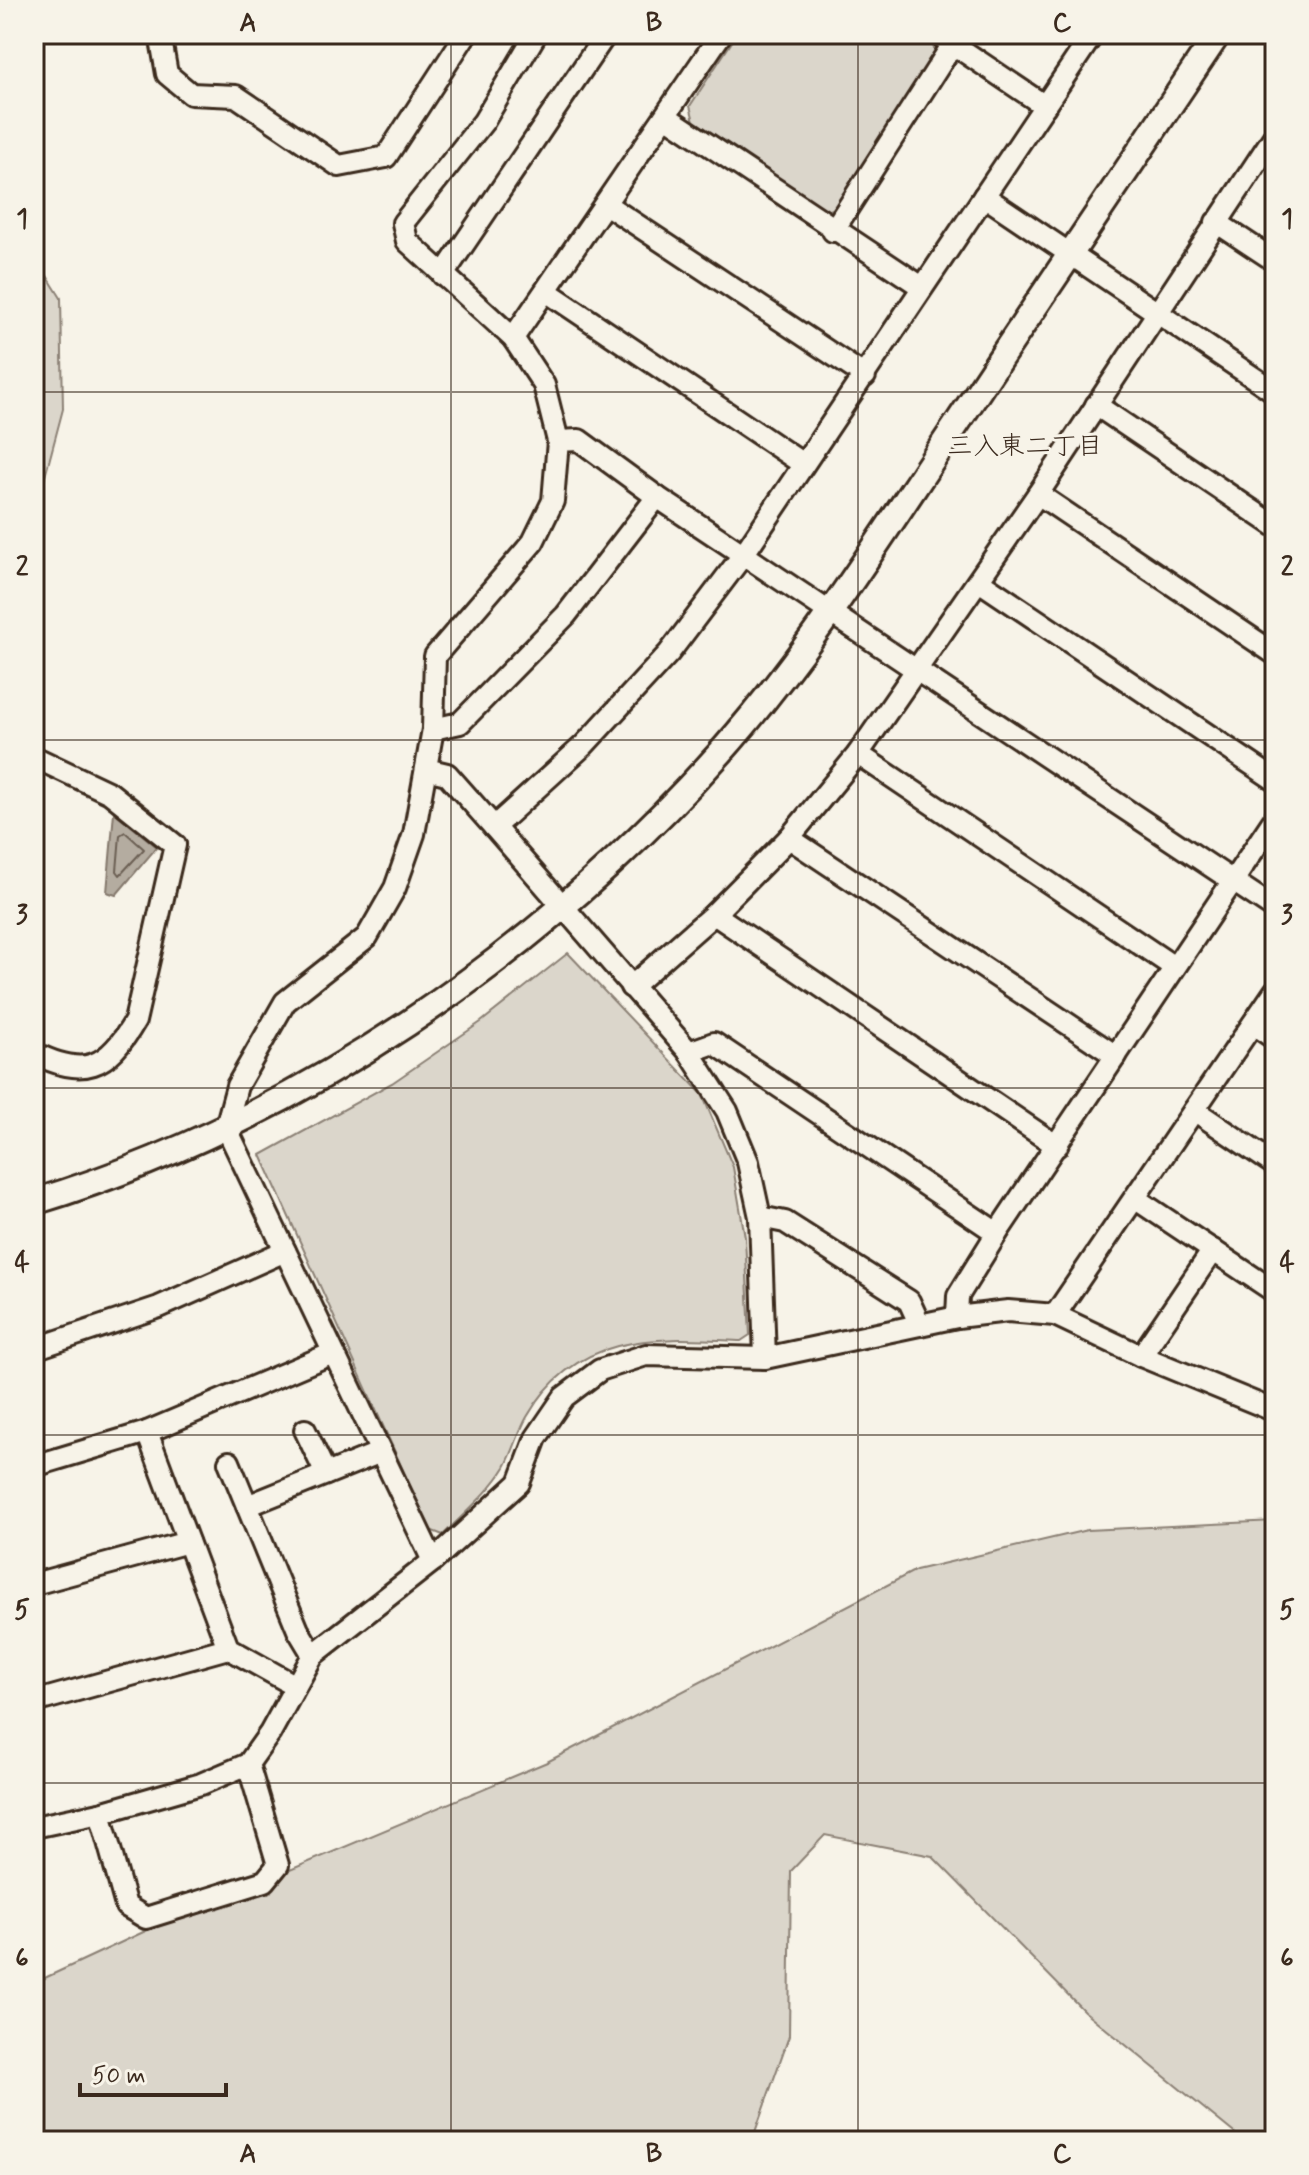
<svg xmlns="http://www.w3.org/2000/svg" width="1309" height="2175" font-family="Mynerve,'Klee One',sans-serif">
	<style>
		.green { fill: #dbd6cb; stroke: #8b8074; stroke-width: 2 }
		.water { fill: #b4aca0; stroke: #84786c; stroke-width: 2 }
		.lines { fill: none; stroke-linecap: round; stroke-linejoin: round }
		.shore { stroke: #6b5e52; stroke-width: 2 }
		.minor-casing { stroke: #3b2a1e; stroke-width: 26 }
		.tertiary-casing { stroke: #3b2a1e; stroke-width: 30 }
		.minor { stroke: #f7f3e8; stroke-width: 20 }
		.tertiary { stroke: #f7f3e8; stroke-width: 24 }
		.grid { fill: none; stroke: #3b2a1e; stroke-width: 2; stroke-opacity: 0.55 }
		.labels { text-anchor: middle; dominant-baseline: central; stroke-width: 6; stroke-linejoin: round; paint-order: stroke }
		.neighbourhood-label { font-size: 26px; fill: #3b2a1e; stroke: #f7f3e8 }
		.neatline { fill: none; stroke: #3b2a1e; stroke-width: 3 }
		.grid-label { font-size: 26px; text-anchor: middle; font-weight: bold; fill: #3b2a1e }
	</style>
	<rect width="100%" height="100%" fill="#f7f3e8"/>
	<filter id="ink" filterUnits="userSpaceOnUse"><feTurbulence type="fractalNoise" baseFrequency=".0125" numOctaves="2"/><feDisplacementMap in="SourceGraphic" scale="16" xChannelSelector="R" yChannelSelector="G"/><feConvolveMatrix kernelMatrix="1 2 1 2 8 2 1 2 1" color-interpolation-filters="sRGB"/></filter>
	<g filter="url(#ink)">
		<!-- green -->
		<g class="green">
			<polygon points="737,34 918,34 932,43 937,58 836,208 823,212 694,121 690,106"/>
			<polygon points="34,255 61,298 63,409 34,518"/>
			<path d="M568,953L702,1094L733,1167L745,1237L750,1335L741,1341C655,1337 576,1331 527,1417C518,1433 514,1451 505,1467C490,1492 463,1514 443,1535L430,1530L261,1155L392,1083L481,1022Z"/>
			<polygon points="1275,1521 1275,2141 1244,2141 1084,2011 932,1856 825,1835 791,1871 789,2036 755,2132 738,2141 34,2141 34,1983 152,1928 547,1762 916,1570 1087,1530"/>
		</g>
		<!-- water -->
		<polygon class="water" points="114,812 157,847 116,895 107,892"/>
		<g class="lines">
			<!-- shore -->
			<polygon class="shore" points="125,832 144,849 120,875 117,871 120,835"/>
			<defs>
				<g id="minor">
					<polyline points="160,34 167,74 191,94 236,96 339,166 386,157 466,34"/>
					<polyline points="938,34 1045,106"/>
					<polyline points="667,117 922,287"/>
					<polyline points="984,196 1275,392"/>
					<polyline points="607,205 865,376"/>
					<polyline points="1216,222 1275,261"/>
					<polyline points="833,231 953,44"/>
					<polyline points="443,275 606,34"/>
					<polyline points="546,291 803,464"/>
					<polyline points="513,338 721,34"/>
					<polyline points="1096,405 1275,526"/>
					<polyline points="558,441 579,440 657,497 1275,909"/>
					<polyline points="1038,494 1275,654"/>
					<polyline points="979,581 1275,780"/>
					<polyline points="433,729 460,723 566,615 657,497"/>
					<polyline points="858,754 1174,967"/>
					<path d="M34,757L110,793L175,845L135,1021C107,1069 84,1078 34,1053"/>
					<polyline points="426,769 447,774 494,827 689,1052 727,1111 748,1162 760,1217 765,1358"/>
					<polyline points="494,827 584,745 669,653 743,555 1093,34"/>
					<polyline points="789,838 1116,1056"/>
					<polyline points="714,914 1057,1146"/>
					<polyline points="631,987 714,914 789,838 858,754 1038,494 1275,135"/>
					<polyline points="1253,1024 1275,1039"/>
					<polyline points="689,1052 714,1043 997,1233"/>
					<polyline points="1194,1110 1275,1165"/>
					<polyline points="1136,1199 1275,1292"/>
					<polyline points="760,1217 785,1222 909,1301 920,1325"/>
					<polyline points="1055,1315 1275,991"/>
					<polyline points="957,1317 958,1296 997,1233 1275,818"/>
					<polyline points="34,1349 159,1307 285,1251"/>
					<polyline points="1141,1356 1213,1250"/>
					<polyline points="305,1430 326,1474"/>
					<polyline points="147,1432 228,1648 294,1685"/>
					<polyline points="229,1462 298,1630 313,1655"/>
					<polyline points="34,1466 147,1432 333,1353"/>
					<polyline points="247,1506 381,1452"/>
					<polyline points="433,1561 226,1127 237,1086 285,1002 367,937 395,888 414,834 433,729 435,656 533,542 553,501 558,441 544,385 513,338 407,241 403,223 484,121 536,34"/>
					<polyline points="34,1584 188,1542"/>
					<polyline points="34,1702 228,1648"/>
					<polyline points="100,1813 126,1906 146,1918 265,1881 278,1865 248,1764"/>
					<polyline points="34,1827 100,1813 201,1784 248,1764 270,1733 313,1655 433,1561 519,1483 536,1438 564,1397 600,1370 646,1355 765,1358 957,1317 1008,1311 1055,1315 1141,1356 1275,1411"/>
				</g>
				<path id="tertiary" d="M34,1202C297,1122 538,956 721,752C806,656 875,546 946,440C1036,304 1128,169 1218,34"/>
			</defs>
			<!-- minor casing -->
			<use href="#minor" class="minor-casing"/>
			<!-- tertiary casing -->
			<use href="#tertiary" class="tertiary-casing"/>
			<!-- minor -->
			<use href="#minor" class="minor"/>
			<!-- tertiary -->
			<use href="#tertiary" class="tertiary"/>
		</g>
	</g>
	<!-- grid -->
	<path class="grid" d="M451,34V2141M858,34V2141M34,392H1275M34,740H1275M34,1088H1275M34,1435H1275M34,1783H1275"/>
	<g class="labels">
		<!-- neighbourhood labels -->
		<g class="neighbourhood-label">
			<text x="1025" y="447">三入東二丁目</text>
		</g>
	</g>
	<!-- margin -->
	<rect width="1309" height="2175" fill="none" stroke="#f7f3e8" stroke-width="88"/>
	<!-- scale -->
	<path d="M80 2083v12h146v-12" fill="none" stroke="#3b2a1e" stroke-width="4"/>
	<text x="92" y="2083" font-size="24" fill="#3b2a1e" stroke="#f7f3e8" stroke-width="6" paint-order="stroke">50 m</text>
	<rect x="44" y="44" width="1221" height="2087" class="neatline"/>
	<g class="grid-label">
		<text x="248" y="31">A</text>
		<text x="654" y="31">B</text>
		<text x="1062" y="31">C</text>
		<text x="22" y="227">1</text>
		<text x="1287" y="227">1</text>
		<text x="22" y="575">2</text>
		<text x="1287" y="575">2</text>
		<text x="22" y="923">3</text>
		<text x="1287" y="923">3</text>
		<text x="22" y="1271">4</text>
		<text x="1287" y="1271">4</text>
		<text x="22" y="1618">5</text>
		<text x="1287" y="1618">5</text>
		<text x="22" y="1966">6</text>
		<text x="1287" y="1966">6</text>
		<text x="248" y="2162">A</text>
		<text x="654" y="2162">B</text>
		<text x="1062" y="2162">C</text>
	</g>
</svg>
